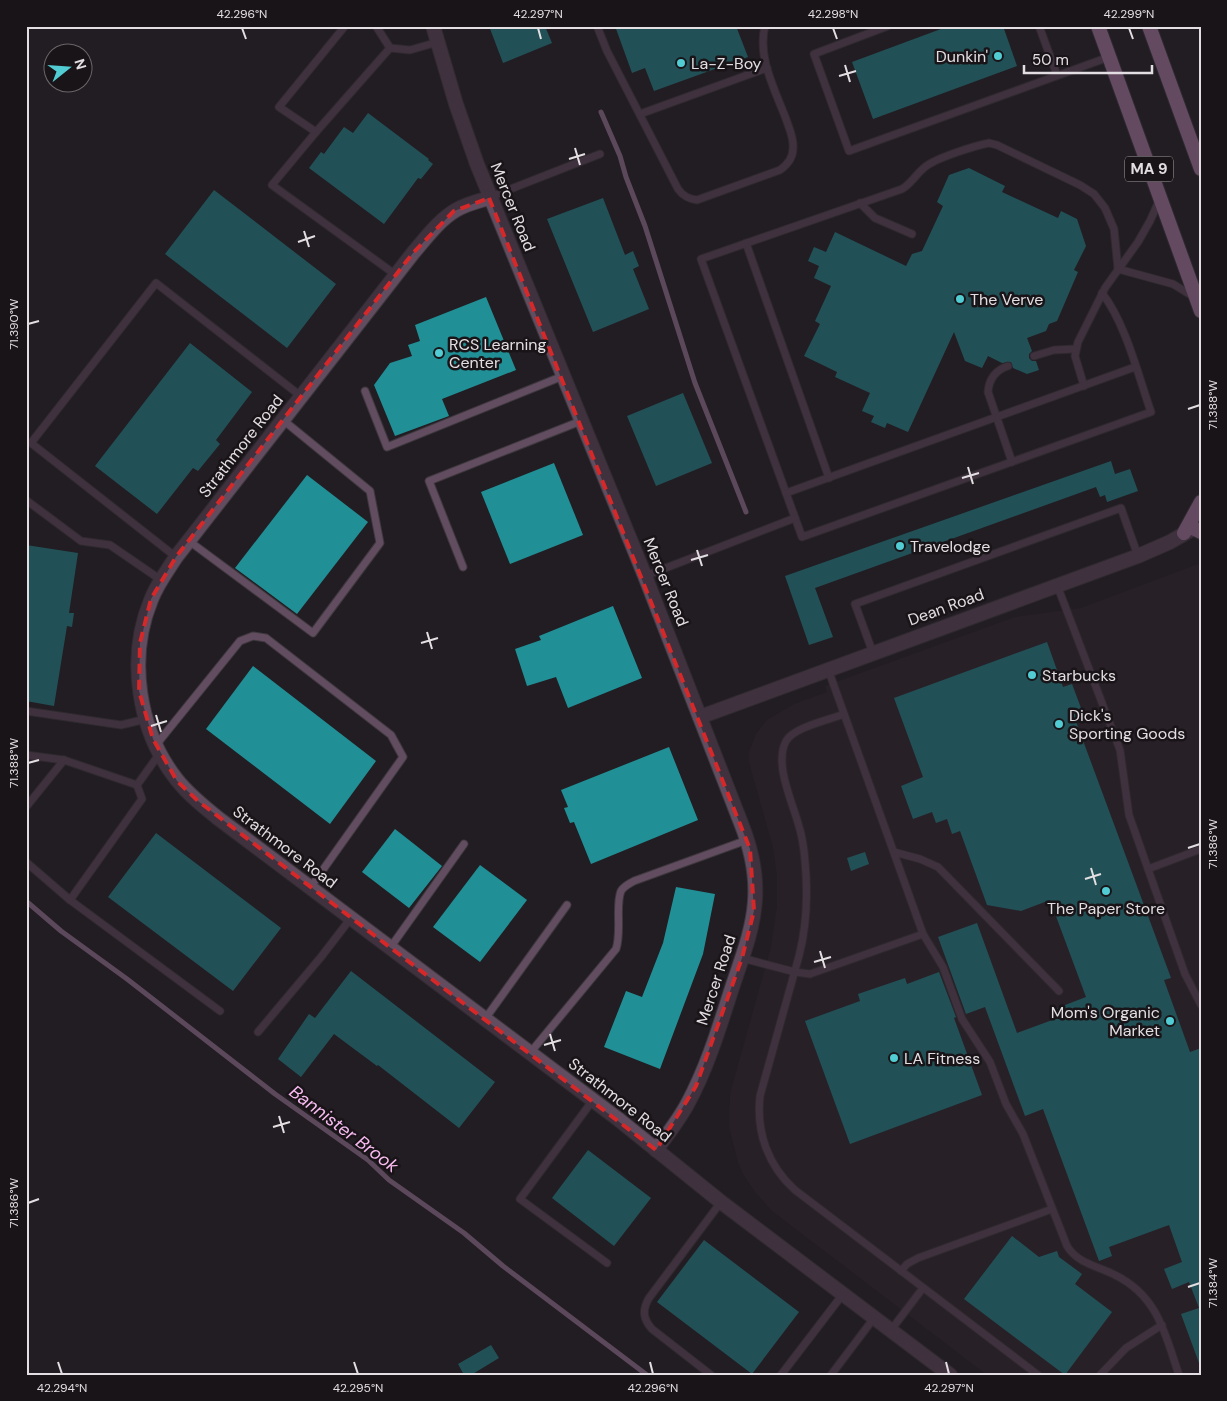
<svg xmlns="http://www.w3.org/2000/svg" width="1227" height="1401" font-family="'DM Sans',sans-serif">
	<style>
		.built { fill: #2e242d }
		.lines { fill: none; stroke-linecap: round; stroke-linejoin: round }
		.stream { stroke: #a37d9f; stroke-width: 5 }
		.building { fill: #209096 }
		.service-casing { stroke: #3d383d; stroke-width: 9 }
		.minor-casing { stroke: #3d383d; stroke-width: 16 }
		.trunk-casing { stroke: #3d383d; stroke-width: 16 }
		.service { stroke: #624c60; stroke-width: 7 }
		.minor { stroke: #624c60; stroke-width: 14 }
		.trunk { stroke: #b381ae; stroke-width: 14 }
		.marked { fill: none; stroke: #d62828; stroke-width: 4; stroke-dasharray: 10 6; stroke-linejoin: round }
		.ticks { fill: none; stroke: #e2dee1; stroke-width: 2 }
		.poi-dot { fill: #51ccd3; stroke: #191418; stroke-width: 2 }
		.labels { text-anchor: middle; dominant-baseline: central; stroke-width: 5; stroke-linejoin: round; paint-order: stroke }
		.shield { fill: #191418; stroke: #a6a1a5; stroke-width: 1 }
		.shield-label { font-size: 15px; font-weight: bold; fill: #e2dee1 }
		.poi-label { font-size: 16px; fill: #e2dee1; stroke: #191418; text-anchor: start }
		.street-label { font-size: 16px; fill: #e2dee1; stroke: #191418 }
		.water-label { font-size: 18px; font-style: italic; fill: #f8bbf1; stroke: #191418 }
		.neatline { fill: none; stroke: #e2dee1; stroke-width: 2 }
		.ticks-label { font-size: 12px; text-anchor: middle; fill: #e2dee1 }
	</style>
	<rect width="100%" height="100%" fill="#221d22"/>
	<!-- built -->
	<polygon class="built" points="1201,563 1201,1375 987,1375 772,1211 756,1193 743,1174 738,1162 729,1127 730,1094 771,947 777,906 777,876 773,847 752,773 749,762 749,752 756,734 767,720 794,704 827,692 825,686 1015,617 1081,608"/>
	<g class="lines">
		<!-- stream -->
		<g class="stream">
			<polyline points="601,112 620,156 626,177 645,226 695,383 746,512"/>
			<polyline points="26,901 61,931 127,979 275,1094 368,1160 389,1180 464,1233 503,1266 647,1375"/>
		</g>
	</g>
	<!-- building -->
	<g class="building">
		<polygon points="489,26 545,26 552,43 503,63"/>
		<polygon points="615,26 736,26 748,57 654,91 645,68 632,73"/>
		<polygon points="949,26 1003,26 1017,66 873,119 852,62"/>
		<polygon points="368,113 429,159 428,160 433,164 421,179 418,178 384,224 309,168 321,152 324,154 344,127 353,133"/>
		<polygon points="969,168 1005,186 1002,192 1058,218 1061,211 1077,219 1086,246 1074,270 1078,272 1057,321 1049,324 1046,331 1027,338 1032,351 1029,354 1029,358 1032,361 1036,361 1039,370 1027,374 1013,368 1011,362 1002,363 988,356 982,368 965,361 954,332 908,432 887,423 885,428 871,422 874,416 862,411 870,393 835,377 837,372 804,356 820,324 815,321 831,286 814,278 819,266 808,261 814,247 826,252 835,232 906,266 912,254 922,251 943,206 937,202 949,175"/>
		<polygon points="214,190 336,284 287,348 165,254"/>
		<polygon points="603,198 625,255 633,251 639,266 633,269 649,309 593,332 547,219"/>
		<polygon points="486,297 516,370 442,399 449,416 395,436 374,385 390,363 412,356 408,345 420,341 415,325"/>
		<polygon points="190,343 252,392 216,440 220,444 198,471 193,468 157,514 95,466"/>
		<polygon points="683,393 712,463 656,486 627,416"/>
		<polygon points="1111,461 1115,474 1130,469 1138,491 1107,502 1105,495 1100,497 1096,487 815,588 833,637 809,645 785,576"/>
		<polygon points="554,463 583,535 510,564 481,492"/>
		<polygon points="307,475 368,522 297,614 235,568"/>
		<polygon points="26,545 78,553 69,613 74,613 72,627 67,626 54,706 26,701"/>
		<polygon points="613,606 642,678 568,708 556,677 527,686 515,649 541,640 539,636"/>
		<polygon points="1047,642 1063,687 1072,684 1084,716 1075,719 1171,978 1164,980 1190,1052 1201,1048 1201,1363 1199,1363 1181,1314 1199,1308 1189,1282 1172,1289 1164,1269 1182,1262 1169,1225 1109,1247 1112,1256 1099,1261 1043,1109 1025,1116 985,1007 966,1014 938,937 977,923 1017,1033 1055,1019 1052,1010 1086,997 1050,900 1021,911 987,905 960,831 952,834 947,819 936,823 932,812 913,819 901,786 923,777 894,698"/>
		<polygon points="253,666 376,761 330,824 206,729"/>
		<polygon points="669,747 698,820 591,864 574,822 570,823 564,808 568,807 561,790"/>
		<polygon points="395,829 442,866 409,908 362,872"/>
		<polygon points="156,833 281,928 233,991 108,897"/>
		<polygon points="865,852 869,864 851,871 847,858"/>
		<polygon points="480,865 527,900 480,962 433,927"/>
		<polygon points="676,887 715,894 703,954 660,1069 604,1047 626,991 642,997 663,943"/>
		<polygon points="351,971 495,1082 459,1128 378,1065 377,1066 334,1034 301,1077 278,1059 309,1014 315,1018"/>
		<polygon points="939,972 956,1017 954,1018 982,1095 850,1144 805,1021 860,1001 858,994 905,978 907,984"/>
		<polygon points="588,1150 651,1198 614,1246 552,1198"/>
		<polygon points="1012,1236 1039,1257 1057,1251 1059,1257 1082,1274 1075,1284 1112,1312 1065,1375 964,1299"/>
		<polygon points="704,1240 799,1312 752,1374 657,1302"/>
		<polygon points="491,1345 499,1358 471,1375 464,1375 458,1364"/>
	</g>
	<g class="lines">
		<defs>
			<g id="service">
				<polyline points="345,26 279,107 316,132 390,48 376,26"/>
				<path d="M597,26L607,51L678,189C683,196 688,199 697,200L780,170C788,164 793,158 793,148C794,138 789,128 786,119C775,90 757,57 765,26"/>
				<polyline points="888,26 814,54 849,151 1109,57"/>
				<polyline points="1039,26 1057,75"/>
				<polyline points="390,48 410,50 438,42"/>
				<polyline points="640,114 767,68"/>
				<polyline points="316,132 272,185 396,275"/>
				<polyline points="490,197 600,154"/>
				<polyline points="860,203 875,218 912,234"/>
				<polyline points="746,243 829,478"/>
				<polyline points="1118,269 1173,284 1194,297"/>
				<path d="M1102,293C1126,324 1138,375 1151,412L802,537L701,259L902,189C912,183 916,174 925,167C936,158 974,146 989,143L997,145L1080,185L1094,194L1105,208L1114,229L1118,269"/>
				<polyline points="1034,356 1054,350 1075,349"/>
				<path d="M1008,366C996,370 989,379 988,392L1012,462"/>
				<polyline points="1084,386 1075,356 1078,342 1105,288 1138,242 1150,221 1159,201"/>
				<polyline points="365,391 387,447 563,376"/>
				<polyline points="786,493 1135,367"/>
				<polyline points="26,500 81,541 110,545 161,580"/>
				<polyline points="189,541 313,633 380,543 370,491 283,420"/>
				<polyline points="176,557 31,443 156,283 302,397"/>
				<polyline points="463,567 429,481 581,421"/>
				<polyline points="645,576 795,518"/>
				<polyline points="1057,585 1120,750 1129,815 1185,974 1201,1005"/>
				<polyline points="873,653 855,604 1121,508 1138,556"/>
				<path d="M828,669L923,934L943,967L962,1019L990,1062L1006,1104L1023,1134L1067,1246C1078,1264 1098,1266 1115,1275C1158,1296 1165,1334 1179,1375"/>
				<polyline points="26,711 121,725 146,719"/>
				<path d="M844,714C829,720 794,727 786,741C774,764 792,801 798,823C802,835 804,848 805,861C808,893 807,925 799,956L760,1096C756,1132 768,1166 795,1190L1038,1375"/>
				<polyline points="156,745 240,641 253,636 266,638 391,735 403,757 310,888"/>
				<polyline points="26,755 64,760"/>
				<polyline points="137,785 160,753"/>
				<polyline points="26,807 64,760 137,785"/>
				<polyline points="894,852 920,859 938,867 1059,991"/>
				<polyline points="26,862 70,900 142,799 137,785"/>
				<polyline points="1148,869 1201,849"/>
				<polyline points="70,900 220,1011"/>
				<polyline points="390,948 464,844"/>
				<polyline points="742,958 795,972 810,974 923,934"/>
				<polyline points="485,1019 567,905"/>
				<polyline points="258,1032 321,957 351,918"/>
				<path d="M530,1053L616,949C622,932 615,905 621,891C624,886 629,884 634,881L747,840"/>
				<polyline points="593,1100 520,1199 607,1263"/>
				<polyline points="901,1271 907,1264 918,1258 1052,1209"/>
				<polyline points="891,1330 923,1288"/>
				<path d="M711,1375L652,1329C643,1319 642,1310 649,1298L721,1202"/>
				<polyline points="781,1375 843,1294"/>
				<polyline points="831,1375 874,1318"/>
				<polyline points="1100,1375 1126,1348 1162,1325"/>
			</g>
			<g id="minor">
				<path d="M433,26L456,104L477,164L645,576L741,823C751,848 757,874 755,901C753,930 742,958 733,985C720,1025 708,1066 688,1103C679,1120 667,1135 656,1150"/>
				<path d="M489,198C478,201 466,204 456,210C439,220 426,238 413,253L176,557C167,571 157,584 151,600C127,658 138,731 177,780C189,795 204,807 219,819L618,1119L721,1202L950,1375"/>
				<polyline points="700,717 1138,556 1170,542 1201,524"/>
			</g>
			<g id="trunk">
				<polyline points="1098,26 1201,311"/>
				<polyline points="1149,26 1201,169"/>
				<polyline points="1193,528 1201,532"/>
				<polyline points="1184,533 1201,502"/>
			</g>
		</defs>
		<!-- service casing -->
		<use href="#service" class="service-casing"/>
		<!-- minor casing -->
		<use href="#minor" class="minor-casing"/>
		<!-- trunk casing -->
		<use href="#trunk" class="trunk-casing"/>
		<!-- service -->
		<use href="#service" class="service"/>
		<!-- minor -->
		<use href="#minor" class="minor"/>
		<!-- trunk -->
		<use href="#trunk" class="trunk"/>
	</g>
	<!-- marked area -->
	<path d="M0 0H1227V1401H0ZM489,198L750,849L754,911L742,958L696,1086L656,1150L198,801L177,781L153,739L139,691L140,643L151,599L176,557L413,253L454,211Z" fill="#221d22" fill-opacity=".55" fill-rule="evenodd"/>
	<path class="marked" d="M489,198L750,849L754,911L742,958L696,1086L656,1150L198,801L177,781L153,739L139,691L140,643L151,599L176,557L413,253L454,211Z"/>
	<!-- ticks -->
	<path class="ticks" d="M242,28L246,39M538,28L541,39M833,28L837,39M1129,28L1133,39M845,65L850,82M839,76L856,71M575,148L580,165M569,159L585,154M304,231L309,247M298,242L315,236M28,324L39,321M1188,409L1200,405M968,467L973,484M962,478L979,473M697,550L702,566M691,560L708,555M427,632L432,649M421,643L438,638M156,715L161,732M151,726L167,721M28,763L39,760M1188,848L1200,844M1091,868L1096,885M1085,879L1101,874M820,951L825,968M814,962L831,957M550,1034L555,1051M544,1045L561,1040M279,1116L284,1133M273,1127L290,1122M28,1203L39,1199M1188,1287L1200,1283M58,1362L62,1374M354,1362L358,1374M650,1362L653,1374M946,1362L949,1374"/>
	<!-- markers -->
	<g class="poi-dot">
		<circle cx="998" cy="56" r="5"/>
		<circle cx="681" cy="63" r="5"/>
		<circle cx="960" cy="299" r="5"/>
		<circle cx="439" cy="353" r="5"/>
		<circle cx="900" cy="546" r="5"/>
		<circle cx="1032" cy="675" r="5"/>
		<circle cx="1059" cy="724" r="5"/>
		<circle cx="1106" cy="891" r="5"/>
		<circle cx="1170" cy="1021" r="5"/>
		<circle cx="894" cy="1058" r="5"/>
	</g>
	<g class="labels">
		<!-- shield labels -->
		<rect class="shield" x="1125" y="156.5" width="48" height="25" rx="4"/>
		<g class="shield-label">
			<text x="1149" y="169">MA 9</text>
		</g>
		<!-- poi labels -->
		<g class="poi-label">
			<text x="988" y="56" text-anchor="end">Dunkin'</text>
			<text x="691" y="63">La-Z-Boy</text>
			<text x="970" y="299">The Verve</text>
			<text x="449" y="344">RCS Learning<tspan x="449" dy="18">Center</tspan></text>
			<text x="910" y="546">Travelodge</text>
			<text x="1042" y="675">Starbucks</text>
			<text x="1069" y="715">Dick's<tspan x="1069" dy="18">Sporting Goods</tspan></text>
			<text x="1106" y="908" text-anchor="middle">The Paper Store</text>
			<text x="1160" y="1012" text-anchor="end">Mom's Organic<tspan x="1160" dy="18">Market</tspan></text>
			<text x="904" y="1058">LA Fitness</text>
		</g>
		<!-- street labels -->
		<g class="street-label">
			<text transform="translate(513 207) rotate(68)">Mercer Road</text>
			<text transform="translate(241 446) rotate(-52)">Strathmore Road</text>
			<text transform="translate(666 582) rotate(68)">Mercer Road</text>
			<text transform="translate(946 607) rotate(-20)">Dean Road</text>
			<text transform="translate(285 847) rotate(37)">Strathmore Road</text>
			<text transform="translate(716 980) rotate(-72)">Mercer Road</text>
			<text transform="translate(620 1100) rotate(38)">Strathmore Road</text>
		</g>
		<!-- water labels -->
		<g class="water-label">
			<text transform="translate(344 1129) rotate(37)">Bannister Brook</text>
		</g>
	</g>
	<!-- border -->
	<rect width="1227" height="1401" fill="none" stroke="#191418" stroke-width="55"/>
	<!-- north arrow -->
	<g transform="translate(68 68) rotate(73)"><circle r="24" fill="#191418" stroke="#696568"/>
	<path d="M0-4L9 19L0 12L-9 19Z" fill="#51ccd3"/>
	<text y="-8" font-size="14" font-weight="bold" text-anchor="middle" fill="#e2dee1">N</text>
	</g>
	<!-- scale -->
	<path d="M1024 65v8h128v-8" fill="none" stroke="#e2dee1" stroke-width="2.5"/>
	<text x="1032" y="65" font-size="15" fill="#e2dee1" stroke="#191418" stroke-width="4" paint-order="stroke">50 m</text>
	<rect x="28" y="28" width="1172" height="1346" class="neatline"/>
	<g class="ticks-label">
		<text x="242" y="18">42.296°N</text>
		<text x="538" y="18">42.297°N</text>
		<text x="833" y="18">42.298°N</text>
		<text x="1129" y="18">42.299°N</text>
		<text transform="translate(14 324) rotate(-90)" y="4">71.390°W</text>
		<text transform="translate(1213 405) rotate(-90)" y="4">71.388°W</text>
		<text transform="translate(14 763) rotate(-90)" y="4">71.388°W</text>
		<text transform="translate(1213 844) rotate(-90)" y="4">71.386°W</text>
		<text transform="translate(14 1203) rotate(-90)" y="4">71.386°W</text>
		<text transform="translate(1213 1283) rotate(-90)" y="4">71.384°W</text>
		<text x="62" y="1392">42.294°N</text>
		<text x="358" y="1392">42.295°N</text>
		<text x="653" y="1392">42.296°N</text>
		<text x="949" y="1392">42.297°N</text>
	</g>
</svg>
